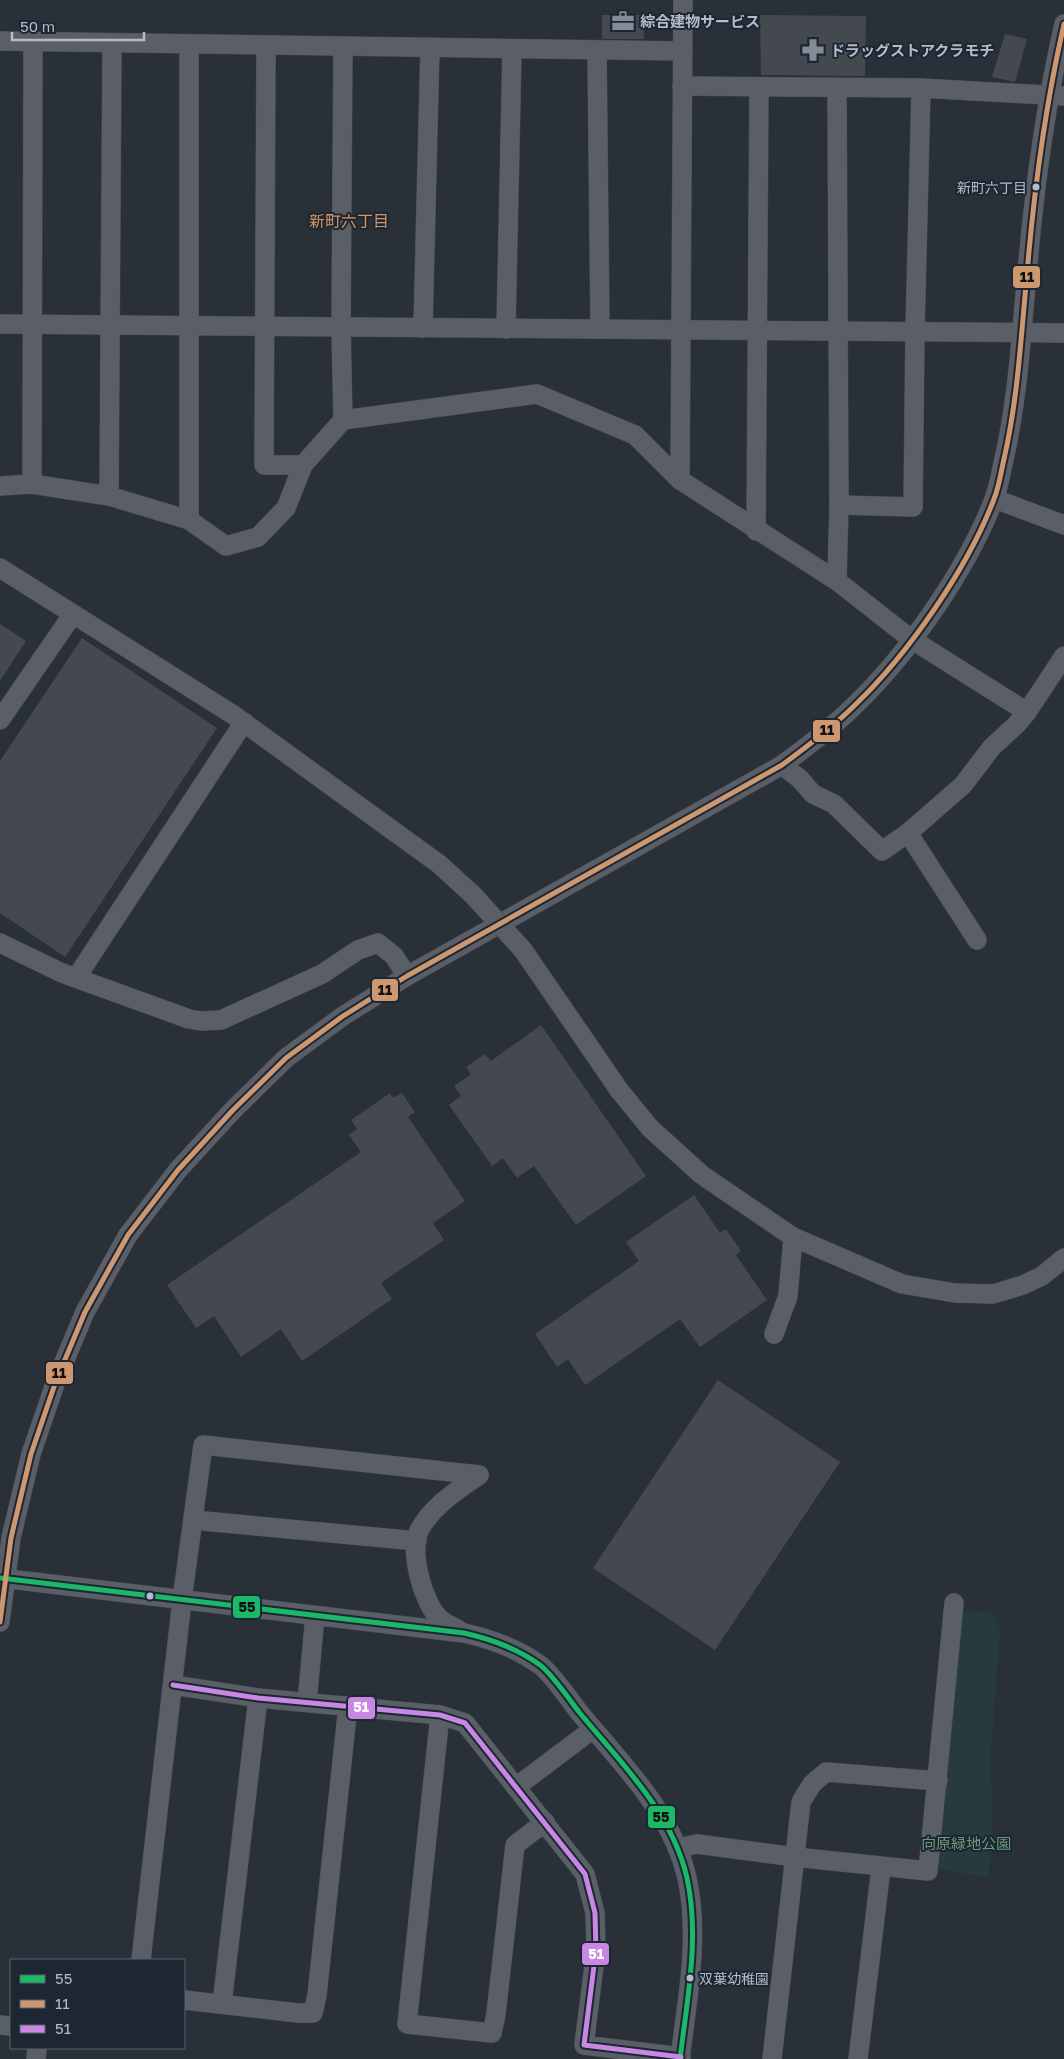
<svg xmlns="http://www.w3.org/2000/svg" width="1064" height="2059" font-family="'Golos Text','Noto Sans JP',sans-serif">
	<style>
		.green { fill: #273a3e }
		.building { fill: #444950 }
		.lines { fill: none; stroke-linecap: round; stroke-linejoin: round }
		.minor-casing { stroke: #484c53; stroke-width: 20 }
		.minor { stroke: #5a5e66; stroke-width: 19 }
		.minor-bridge-casing { stroke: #484c53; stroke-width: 20; stroke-linecap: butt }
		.minor-bridge { stroke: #5a5e66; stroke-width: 19 }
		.bus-1-casing { stroke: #1d2633; stroke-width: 9 }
		.bus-2-casing { stroke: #1d2633; stroke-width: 9 }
		.bus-3-casing { stroke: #1d2633; stroke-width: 9 }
		.bus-1 { stroke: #1ab867; stroke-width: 5 }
		.bus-2 { stroke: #cd976f; stroke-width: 5 }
		.bus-3 { stroke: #c787e3; stroke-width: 5 }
		.bus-dot { fill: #b4bcc9; stroke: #1d2633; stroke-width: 2 }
		.labels { text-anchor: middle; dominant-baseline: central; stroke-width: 4; stroke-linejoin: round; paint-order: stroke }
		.bus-label { font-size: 14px; fill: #b4bcc9; stroke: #1d2633; text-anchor: end }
		.poi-label { font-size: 15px; font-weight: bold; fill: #b4bcc9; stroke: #1d2633; text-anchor: start }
		.park-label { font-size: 15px; fill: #6b9a76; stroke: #1d2633 }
		.neighbourhood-label { font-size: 16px; fill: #d59563; stroke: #1d2633 }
		.line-badge { stroke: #1d2633; stroke-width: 2 }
		.badge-label { font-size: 14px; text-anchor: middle; font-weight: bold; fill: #fff }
		.pale-badge-label { font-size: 14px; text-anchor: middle; font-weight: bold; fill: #111 }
	</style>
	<rect width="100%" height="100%" fill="#2a3038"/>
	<!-- green -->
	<polygon class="green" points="968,1611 992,1613 997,1619 1000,1630 991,1751 992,1841 988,1877 938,1869 962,1614"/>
	<!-- building -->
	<g class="building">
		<rect x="602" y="15" width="42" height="24"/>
		<polygon points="760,15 866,16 865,76 761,75"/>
		<polygon points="1005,34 1027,39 1015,82 992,77"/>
		<polygon points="0,624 26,641 0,681"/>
		<polygon points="82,638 217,728 65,957 0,913 0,761"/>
		<polygon points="541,1025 646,1176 576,1225 534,1166 517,1178 503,1158 492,1166 449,1105 461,1096 454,1086 471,1074 466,1067 485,1054 491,1061"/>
		<polygon points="390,1093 393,1098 402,1093 415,1112 408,1117 465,1201 433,1223 444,1240 381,1283 392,1299 302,1361 281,1329 241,1357 214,1316 196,1328 167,1285 361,1152 349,1135 357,1129 351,1120"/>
		<polygon points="694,1195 720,1233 726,1229 741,1251 736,1255 767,1300 700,1347 680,1319 585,1385 568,1359 557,1367 535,1334 639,1261 626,1242"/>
		<polygon points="718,1380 840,1462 715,1650 593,1568"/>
	</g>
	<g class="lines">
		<defs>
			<g id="minor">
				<polyline points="0,41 683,51"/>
				<polyline points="266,45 264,465 303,465"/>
				<polyline points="597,50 600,329"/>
				<polyline points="682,86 921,88 1064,96"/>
				<polyline points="837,88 839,505 837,581"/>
				<polyline points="0,324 1064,333"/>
				<polyline points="423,328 430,47"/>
				<polyline points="506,329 512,49"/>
				<polyline points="343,420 341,327 343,46"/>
				<polyline points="680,480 683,0"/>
				<polyline points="32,484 33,41"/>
				<polyline points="0,486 32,484 109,496 189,520 226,546 258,537 286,508 303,465 343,420 537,394 635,435 680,480 837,581 911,639 1027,712"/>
				<polyline points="109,496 112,43"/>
				<polyline points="995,499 1064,525"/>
				<polyline points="839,505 913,507 915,332 921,88"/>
				<polyline points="189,520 189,44"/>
				<polyline points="756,531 759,87"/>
				<polyline points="0,568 232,714 439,864 473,895"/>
				<polyline points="0,720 73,614"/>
				<polyline points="782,765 800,779 813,794 834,804 882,851 908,833 963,785 992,747 1016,725 1027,712 1064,656"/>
				<polyline points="908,833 977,940"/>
				<polyline points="0,943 62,973 189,1019 201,1021 221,1020 322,974 358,950 378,943 394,956 407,976"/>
				<polyline points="523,950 619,1090 650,1128 702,1175 793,1237 902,1284 955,1293 993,1294 1023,1285 1042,1276 1064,1258"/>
				<polyline points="76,978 244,722"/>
				<polyline points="774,1334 788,1296 793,1237"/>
				<polyline points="193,1520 417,1541"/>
				<path d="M0,1578L464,1633C491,1639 518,1649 540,1665C552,1674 569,1699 579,1712C621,1763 672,1812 687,1878C700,1937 687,2000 680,2059"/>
				<path d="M0,1622L11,1538L31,1454L56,1381L85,1312L128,1235L178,1170L233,1110L286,1058L343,1016L407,976L782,765C808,746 833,727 856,704C908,654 968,568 994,499C999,487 1001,472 1004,459C1018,398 1021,336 1027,274C1034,190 1045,107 1064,24"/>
				<path d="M460,1631C454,1627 446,1624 440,1619C423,1604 408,1549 420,1529C433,1505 458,1490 479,1475"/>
				<polyline points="173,1685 258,1698 440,1715 465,1723 585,1874 595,1913 596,1950 584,2045 681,2057"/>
				<polyline points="307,1702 315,1616"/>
				<polyline points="440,1715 407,2024 492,2033 496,2014 515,1845 545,1822"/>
				<polyline points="516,1787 593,1729"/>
				<polyline points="678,1848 697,1844 795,1857 928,1871 954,1603"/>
				<polyline points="141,1960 182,1600 203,1445 479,1475"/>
				<polyline points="184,2000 298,2013 313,2013 317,1995 348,1706"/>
				<polyline points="222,2004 258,1698"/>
				<polyline points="0,2025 11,2026"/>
				<polyline points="36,2059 37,2048"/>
				<polyline points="772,2059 801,1802 812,1784 826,1772 938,1781"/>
				<polyline points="858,2059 881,1868"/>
			</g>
		</defs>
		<!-- minor casing -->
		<use href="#minor" class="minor-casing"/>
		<!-- minor -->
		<use href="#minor" class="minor"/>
		<defs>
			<polyline id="minor-bridge" points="473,895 523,950"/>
		</defs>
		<!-- minor-bridge casing -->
		<use href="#minor-bridge" class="minor-bridge-casing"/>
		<!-- minor-bridge -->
		<use href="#minor-bridge" class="minor-bridge"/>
		<defs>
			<path id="bus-1" d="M0,1578L464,1633C491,1639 518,1649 540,1665C552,1674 569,1699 579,1712C621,1763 672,1812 687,1878C700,1937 687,2000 680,2059"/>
			<path id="bus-2" d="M0,1622L11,1538L31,1454L56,1381L85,1312L128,1235L178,1170L233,1110L286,1058L343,1016L407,976L782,765C808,746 833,727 856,704C908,654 968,568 994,499C999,487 1001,472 1004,459C1018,398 1021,336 1027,274C1034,190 1045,107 1064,24"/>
			<polyline id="bus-3" points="173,1685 258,1698 440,1715 465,1723 585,1874 595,1913 596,1950 584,2045 681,2057"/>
		</defs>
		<!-- bus-1 casing -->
		<use href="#bus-1" class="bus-1-casing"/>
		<!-- bus-2 casing -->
		<use href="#bus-2" class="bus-2-casing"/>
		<!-- bus-3 casing -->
		<use href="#bus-3" class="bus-3-casing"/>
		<!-- bus-1 -->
		<use href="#bus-1" class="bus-1"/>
		<!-- bus-2 -->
		<use href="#bus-2" class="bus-2"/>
		<!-- bus-3 -->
		<use href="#bus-3" class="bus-3"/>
	</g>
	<!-- icons -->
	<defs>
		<symbol id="office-bare" viewBox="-9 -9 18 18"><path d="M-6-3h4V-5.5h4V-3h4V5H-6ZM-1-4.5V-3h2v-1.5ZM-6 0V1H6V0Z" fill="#848b96" stroke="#1d2633" stroke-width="2.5" paint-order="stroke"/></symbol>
		<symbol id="pharmacy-bare" viewBox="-9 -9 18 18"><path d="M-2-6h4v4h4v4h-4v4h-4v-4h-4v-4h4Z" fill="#848b96" stroke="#1d2633" stroke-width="2.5" paint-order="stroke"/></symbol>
	</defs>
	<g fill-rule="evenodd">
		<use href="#office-bare" x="607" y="5" width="32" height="32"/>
		<use href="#pharmacy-bare" x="797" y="34" width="32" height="32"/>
	</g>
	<!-- markers -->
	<g class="bus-dot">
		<circle cx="1036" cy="187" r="4.5"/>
		<circle cx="150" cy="1596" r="4.5"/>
		<circle cx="690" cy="1978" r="4.5"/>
	</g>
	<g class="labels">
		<!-- bus labels -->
		<g class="bus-label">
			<text x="1027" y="187">新町六丁目</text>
			<text x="699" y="1978" text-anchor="start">双葉幼稚園</text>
		</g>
		<!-- poi labels -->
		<g class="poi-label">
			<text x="640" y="21">綜合建物サービス</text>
			<text x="830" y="50">ドラッグストアクラモチ</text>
		</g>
		<!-- park labels -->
		<g class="park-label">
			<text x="966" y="1843">向原緑地公園</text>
		</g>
		<!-- neighbourhood labels -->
		<g class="neighbourhood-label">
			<text x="349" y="221">新町六丁目</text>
		</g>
	</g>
	<g class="line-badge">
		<rect x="1012" y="265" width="29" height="24" rx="5" fill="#cd976f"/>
		<rect x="812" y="719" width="29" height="24" rx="5" fill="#cd976f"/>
		<rect x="371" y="978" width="28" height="24" rx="5" fill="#cd976f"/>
		<rect x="45" y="1361" width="29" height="24" rx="5" fill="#cd976f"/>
		<rect x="232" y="1595" width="29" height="24" rx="5" fill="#1ab867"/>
		<rect x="347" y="1696" width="29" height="24" rx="5" fill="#c787e3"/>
		<rect x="647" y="1805" width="29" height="24" rx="5" fill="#1ab867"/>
		<rect x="581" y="1942" width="29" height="24" rx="5" fill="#c787e3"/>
	</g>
	<g class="badge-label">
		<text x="361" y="1712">51</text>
		<text x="596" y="1959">51</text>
	</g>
	<g class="pale-badge-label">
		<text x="1027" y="282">11</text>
		<text x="827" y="735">11</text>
		<text x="385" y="995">11</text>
		<text x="59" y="1378">11</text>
		<text x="247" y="1612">55</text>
		<text x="661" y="1822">55</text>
	</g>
	<!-- legend -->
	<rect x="10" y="1959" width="175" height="90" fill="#1d2633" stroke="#59626f"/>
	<rect x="20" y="1975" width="25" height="8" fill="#1ab867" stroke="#59626f"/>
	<text x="55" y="1984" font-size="15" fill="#b4bcc9">55</text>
	<rect x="20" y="2000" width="25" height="8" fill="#cd976f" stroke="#59626f"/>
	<text x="55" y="2009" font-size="15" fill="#b4bcc9">11</text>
	<rect x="20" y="2025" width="25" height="8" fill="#c787e3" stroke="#59626f"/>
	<text x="55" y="2034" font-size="15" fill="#b4bcc9">51</text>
	<!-- scale -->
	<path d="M12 32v8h132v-8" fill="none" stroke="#b4bcc9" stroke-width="2.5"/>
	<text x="20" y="32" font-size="15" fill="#b4bcc9" stroke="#1d2633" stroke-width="4" paint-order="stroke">50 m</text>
</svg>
